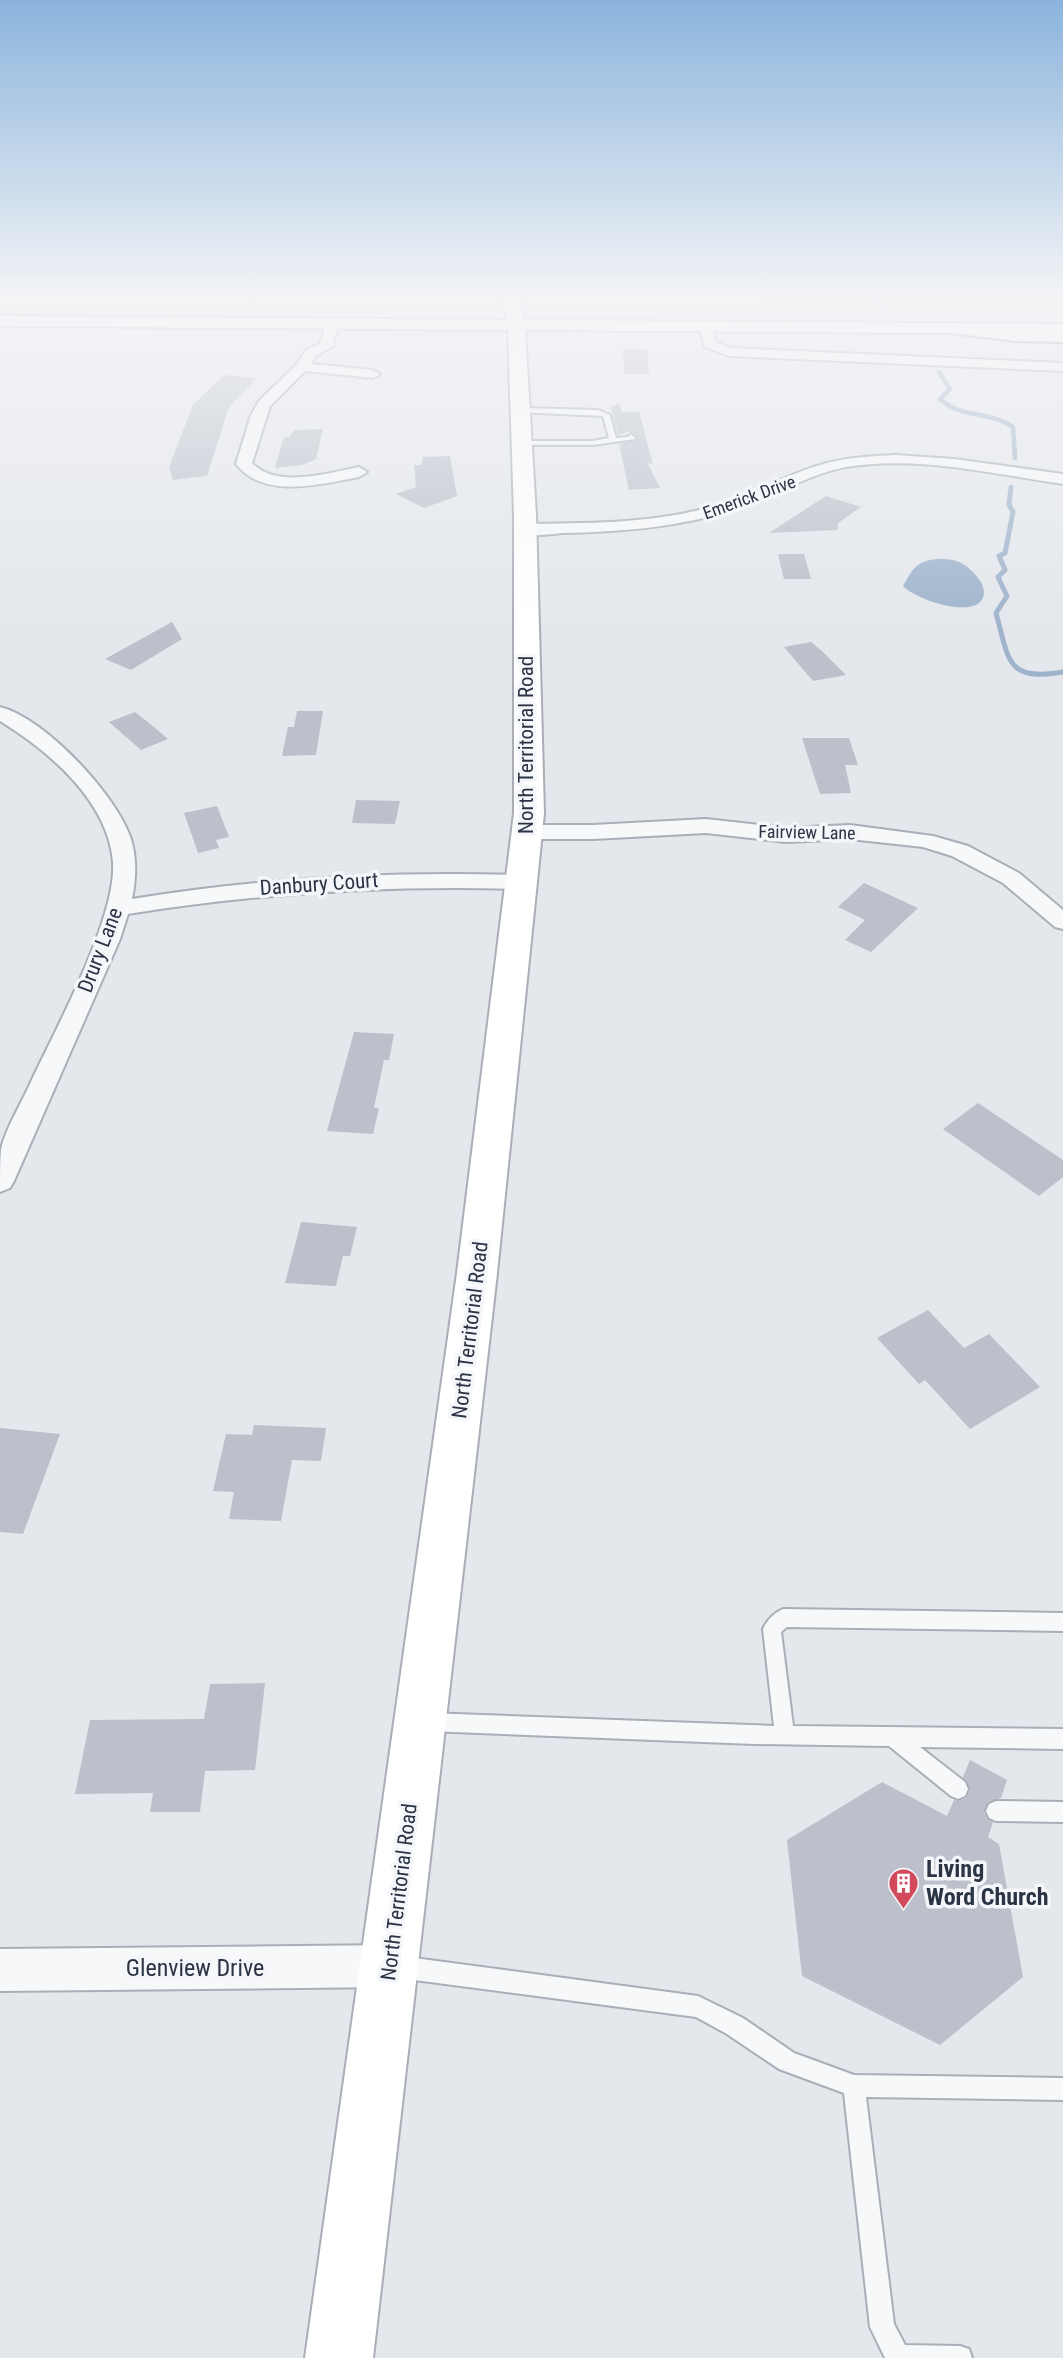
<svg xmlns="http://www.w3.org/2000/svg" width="1063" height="2358" font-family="'Roboto Condensed',sans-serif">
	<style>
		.green { fill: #c9d6c5 }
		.water { fill: #9fb4cc }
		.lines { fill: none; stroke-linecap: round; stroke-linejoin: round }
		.stream-far1 { stroke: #9fb4cc; stroke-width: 4.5 }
		.stream { stroke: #9fb4cc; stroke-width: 5 }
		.building { fill: #bbc0ca }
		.lane-casing { stroke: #a9aeb7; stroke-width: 4 }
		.street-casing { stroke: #a9aeb7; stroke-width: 4 }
		.secondary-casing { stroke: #a9aeb7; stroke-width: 4 }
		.highway-casing { stroke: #8b94a3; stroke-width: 4 }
		.lane { fill: #f7f8fa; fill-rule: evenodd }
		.street { fill: #f7f8fa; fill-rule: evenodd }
		.secondary { fill: #fff; fill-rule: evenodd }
		.highway { fill: #fff; fill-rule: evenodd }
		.labels { text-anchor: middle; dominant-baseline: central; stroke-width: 7; stroke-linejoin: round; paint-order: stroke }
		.far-street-label { font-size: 18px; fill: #2b3445; stroke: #f4f6f9 }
		.street-label { font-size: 21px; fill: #2b3445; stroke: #f4f6f9 }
		.near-poi-label { font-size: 24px; font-weight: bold; fill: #2b3445; stroke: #f4f6f9; text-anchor: start }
		.near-street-label { font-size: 24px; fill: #2b3445; stroke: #f4f6f9 }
	</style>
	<rect width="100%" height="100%" fill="#e4e7ec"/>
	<!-- green -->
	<polygon class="green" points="764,297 1062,297 1063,307 768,312"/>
	<!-- water -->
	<path class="water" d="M937,559C945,559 952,559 959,562C971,567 992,588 981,601C968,617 915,599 903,586C913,569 916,561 937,559Z"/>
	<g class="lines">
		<!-- stream-far1 -->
		<g class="stream-far1">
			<polyline points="873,297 886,312"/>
			<path d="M939,372L950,389L940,399C962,419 990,411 1013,427L1015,458"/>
		</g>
		<!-- stream -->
		<path class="stream" d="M1011,487L1009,505L1013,512L1005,553L999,556L1005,570L998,577L1007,596L996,613C1009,660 1006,682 1063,672"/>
	</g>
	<!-- building -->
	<g class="building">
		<polygon points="623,349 647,349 649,374 624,374"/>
		<polygon points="224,375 257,378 229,407 207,476 173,480 169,467 193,405"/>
		<polygon points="619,404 622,412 639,412 653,465 647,462 660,488 629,490 619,444 639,439 631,431 618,435 611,407"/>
		<polygon points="323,429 316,459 302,465 275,468 284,437 289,437 295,430"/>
		<polygon points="450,456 457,496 424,508 396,494 416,487 414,465 421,465 423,457"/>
		<polygon points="826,496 861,507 838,523 837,530 769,533"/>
		<polygon points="778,554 804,554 811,579 784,579"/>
		<polygon points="172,622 182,639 131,670 105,659"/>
		<polygon points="811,642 823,652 846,675 813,681 784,647"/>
		<polygon points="297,711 323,711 316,755 282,756 288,727 294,727"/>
		<polygon points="135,712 149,723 168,739 141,750 109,722"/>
		<polygon points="802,738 849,738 858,765 845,765 851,793 820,794"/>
		<polygon points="356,800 400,801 395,824 352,823"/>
		<polygon points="217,806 229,837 216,840 219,848 198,853 184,813"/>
		<polygon points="864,883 918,908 871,952 845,940 865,920 838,907"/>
		<polygon points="354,1032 394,1034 389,1060 384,1060 374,1108 379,1108 373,1134 327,1131"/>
		<polygon points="978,1103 1063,1160 1063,1177 1039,1196 943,1129"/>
		<polygon points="301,1222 357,1227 350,1256 343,1256 336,1286 285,1283"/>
		<polygon points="928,1310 964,1348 989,1334 1040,1387 970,1429 925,1380 919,1384 877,1338"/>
		<polygon points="254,1425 326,1428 321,1461 292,1460 281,1521 229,1519 234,1492 213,1491 226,1434 252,1435"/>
		<polygon points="0,1428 60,1434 23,1534 0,1532"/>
		<polygon points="265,1683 255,1770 205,1771 200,1812 150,1812 153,1793 75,1794 90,1720 204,1719 210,1684"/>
		<polygon points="970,1760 1007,1780 1001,1798 988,1802 984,1812 987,1819 993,1822 988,1837 999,1844 1023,1977 940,2045 802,1976 787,1840 882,1782 947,1816 954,1800 959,1801 966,1798 970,1790 963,1777"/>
	</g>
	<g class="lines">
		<defs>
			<g id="lane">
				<polygon points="520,408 598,410 610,415 616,438 628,437 631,434 636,439 592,445 519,445 518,443 522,441 592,441 609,438 603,416 517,412"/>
				<path d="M783,1609L1063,1613V1631L787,1627L781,1632L793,1726L1063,1729V1749L920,1747L965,1782L968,1789L965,1796L958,1799L951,1796L889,1746L754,1744L428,1731L421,1729L419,1722L421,1715L428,1713L774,1726L763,1629C767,1620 774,1613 783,1609Z"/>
				<polygon points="996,1801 1063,1802 1063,1822 996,1821 989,1818 986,1811 989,1804"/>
				<polygon points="399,1956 698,1996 743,2018 794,2053 854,2075 1063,2078 1063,2100 866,2097 894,2324 905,2345 960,2346 969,2349 972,2358 885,2358 870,2327 844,2093 779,2069 727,2034 696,2017 399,1978 392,1974 388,1967 392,1960"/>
			</g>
			<g id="street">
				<path d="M332,320L338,324L333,346L316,356L311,364L373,370L380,374L373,378L305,371L270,406L252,463C277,489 328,473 359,467L367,472L359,477C321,484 264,500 236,464L251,415L259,401L297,364L306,350L320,344L326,324Z"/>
				<polygon points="705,321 711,325 716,342 731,348 1063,363 1063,371 729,356 705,347 699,325"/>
				<path d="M896,455L954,459L1063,474V484C993,474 917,455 846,467C807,474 773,498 736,509C680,527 622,532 563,533C550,534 526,539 517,529L525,524C585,523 648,524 707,508C748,497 786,474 827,463C850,457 873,456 896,455Z"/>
				<path d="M0,707C45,718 117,796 131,839C137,859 136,879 132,899C261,878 390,871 521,875L529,877L532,882L529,887L521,889C389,885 258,893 128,914L120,939L14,1181L10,1188L0,1192C0,1179 0,1161 1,1149C6,1128 20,1106 29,1086C54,1032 117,918 113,862C108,801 49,751 0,721Z"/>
				<polygon points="706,819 786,828 850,825 933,836 968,846 1019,873 1063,910 1063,929 1055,927 1003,883 952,856 923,847 850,839 786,842 706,833 593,839 527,839 519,837 516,832 519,827 527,825 593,825"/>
				<polygon points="391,1945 406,1951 412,1966 406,1981 391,1987 0,1991 0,1949"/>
			</g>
			<polygon id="secondary" points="503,297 519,297 524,320 1063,324 1063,334 525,330 536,515 544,813 497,1273 373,2358 305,2358 457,1273 514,813 514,515 508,330 0,326 0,316 507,320"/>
			<polygon id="highway" points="950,323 1015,331 1063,332 1063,342 1015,341 944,332 941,328 944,324"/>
		</defs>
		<!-- lane casing -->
		<use href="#lane" class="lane-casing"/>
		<!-- street casing -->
		<use href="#street" class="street-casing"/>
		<!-- secondary casing -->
		<use href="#secondary" class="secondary-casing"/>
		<!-- highway casing -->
		<use href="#highway" class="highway-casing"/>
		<!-- lane -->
		<use href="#lane" class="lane"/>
		<!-- street -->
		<use href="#street" class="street"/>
		<!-- secondary -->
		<use href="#secondary" class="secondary"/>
		<!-- highway -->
		<use href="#highway" class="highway"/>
	</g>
	<!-- sky -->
	<linearGradient id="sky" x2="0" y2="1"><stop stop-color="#8bb4dd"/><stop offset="0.47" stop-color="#f3f4f6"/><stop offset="1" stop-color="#f3f4f6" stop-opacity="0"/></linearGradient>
	<rect width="1063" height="627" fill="url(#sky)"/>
	<!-- icons -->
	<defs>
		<symbol id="building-pin" viewBox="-11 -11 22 30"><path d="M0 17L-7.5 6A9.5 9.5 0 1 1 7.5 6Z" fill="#d1495b" stroke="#f4f6f9"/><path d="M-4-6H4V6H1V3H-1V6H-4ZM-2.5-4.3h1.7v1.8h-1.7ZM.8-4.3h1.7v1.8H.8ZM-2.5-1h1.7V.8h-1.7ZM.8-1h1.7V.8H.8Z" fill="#fff"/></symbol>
	</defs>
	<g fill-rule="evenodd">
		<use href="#building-pin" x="886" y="1866" width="35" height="47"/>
	</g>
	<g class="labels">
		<!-- far-street labels -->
		<g class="far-street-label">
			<text transform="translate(749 497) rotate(-20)">Emerick Drive</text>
			<text transform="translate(807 832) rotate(1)">Fairview Lane</text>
		</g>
		<!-- street labels -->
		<g class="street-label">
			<text transform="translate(526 745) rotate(-90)">North Territorial Road</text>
			<text transform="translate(319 884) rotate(-4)">Danbury Court</text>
			<text transform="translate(100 950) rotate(-69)">Drury Lane</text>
			<text transform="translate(470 1330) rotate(-83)">North Territorial Road</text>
			<text transform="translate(399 1892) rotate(-83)">North Territorial Road</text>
		</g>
		<!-- near-poi labels -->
		<g class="near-poi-label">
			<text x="926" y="1869">Living<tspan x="926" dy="28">Word Church</tspan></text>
		</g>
		<!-- near-street labels -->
		<g class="near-street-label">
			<text x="195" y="1968">Glenview Drive</text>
		</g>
	</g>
</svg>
